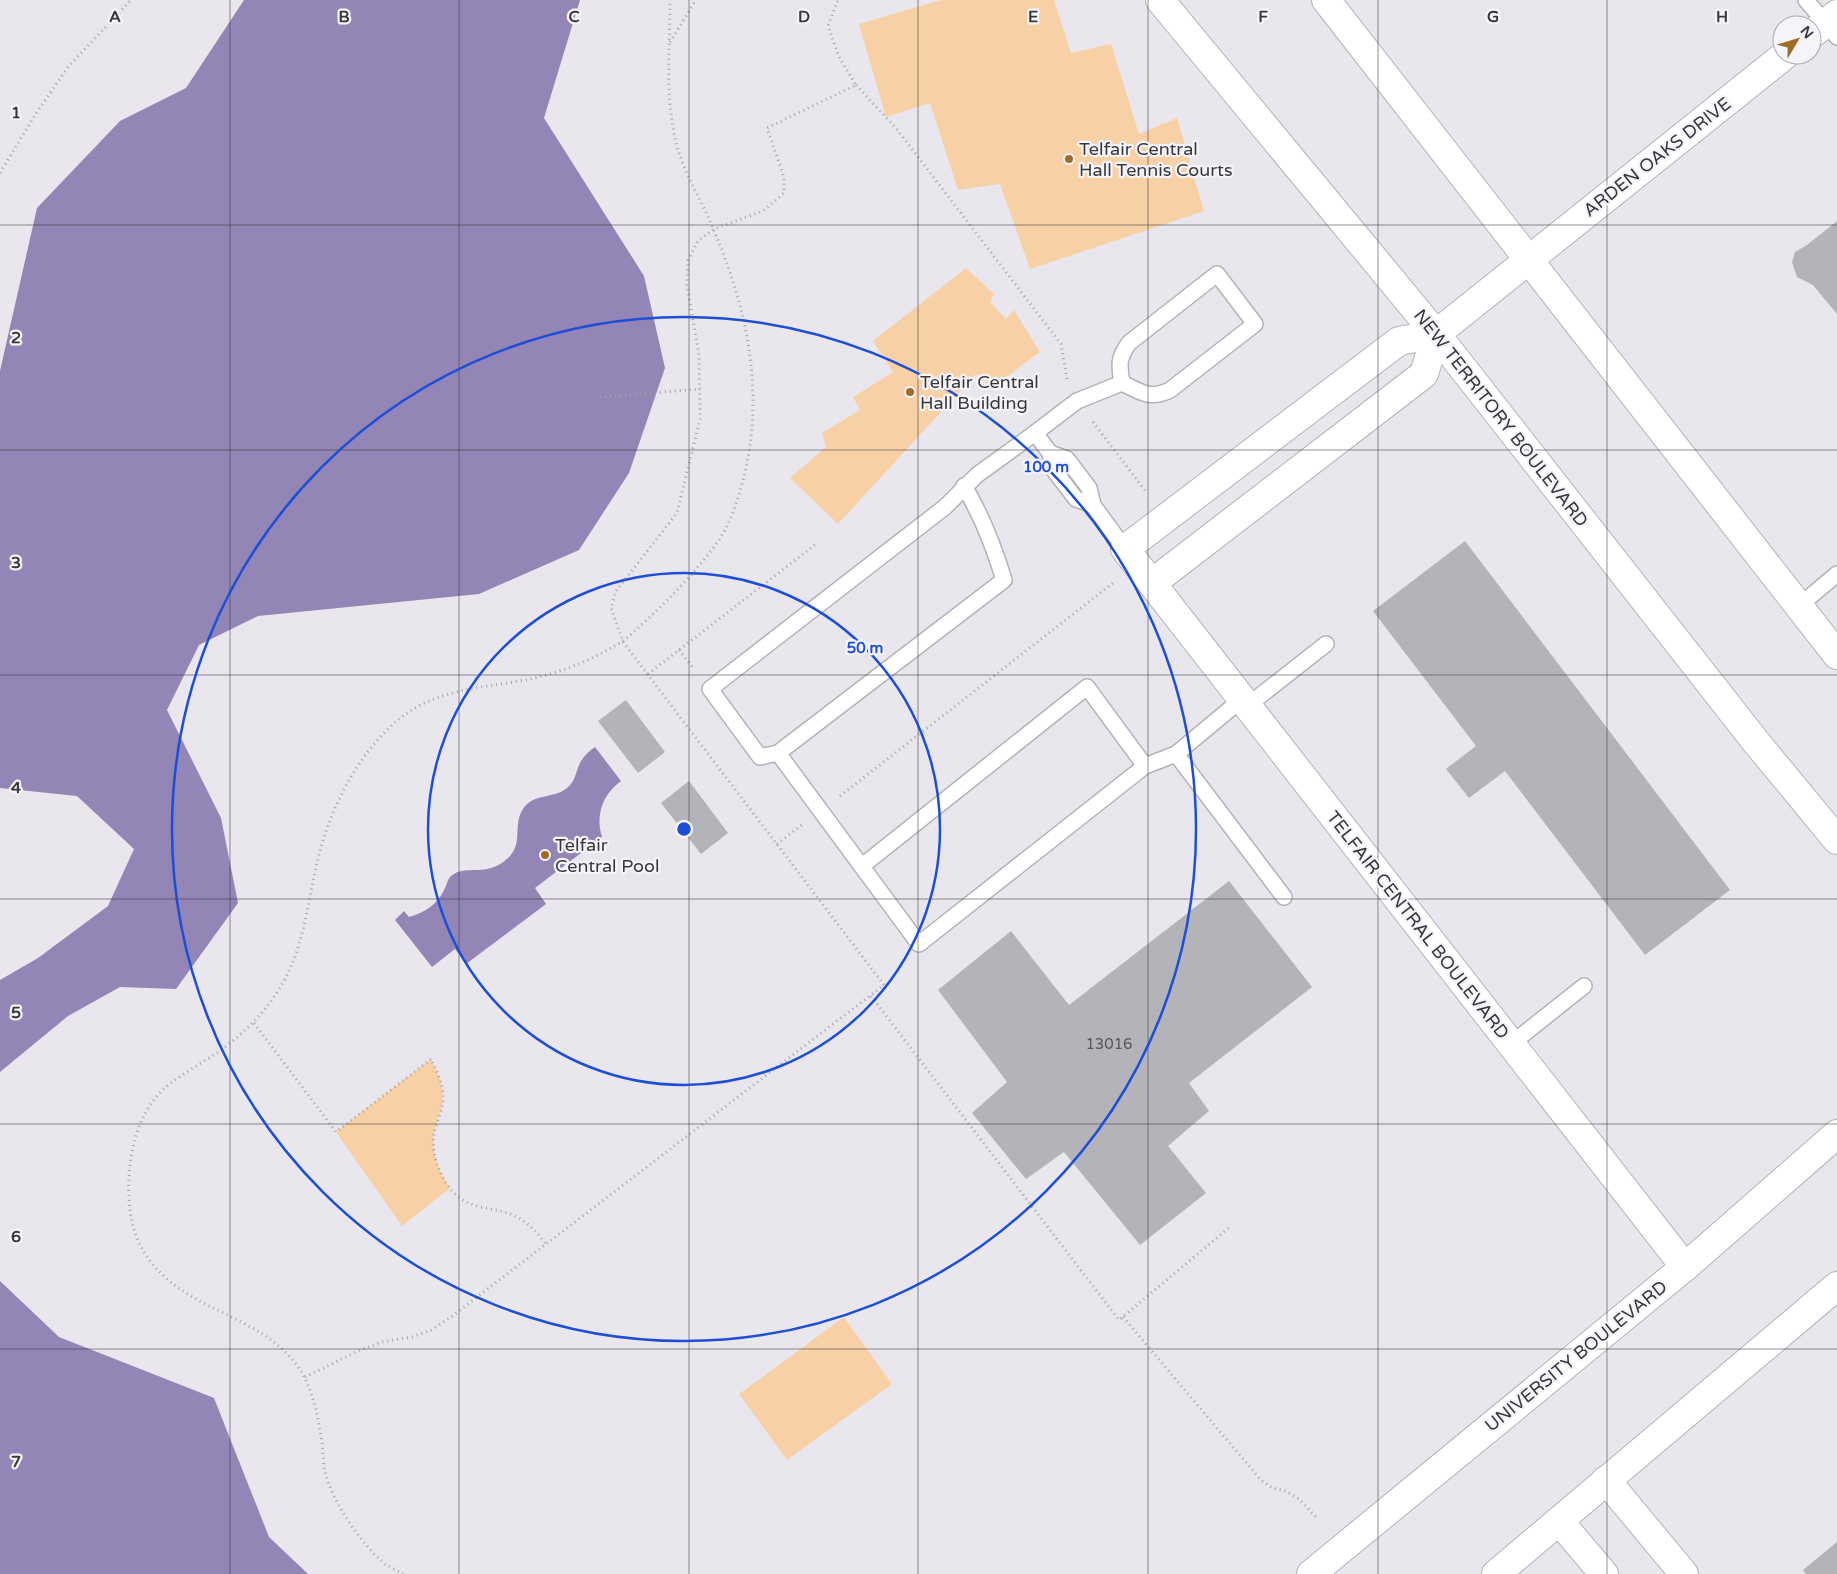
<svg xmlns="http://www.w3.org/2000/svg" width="1837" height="1574" font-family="'Varela Round',sans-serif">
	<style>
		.green { fill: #f7d1a5 }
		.water { fill: #9385b5 }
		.building { fill: #b4b3b9 }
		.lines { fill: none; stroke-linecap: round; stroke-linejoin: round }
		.service-casing { stroke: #b4b2b8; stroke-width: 18 }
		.minor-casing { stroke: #b4b2b8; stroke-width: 30 }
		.secondary-casing { stroke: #b4b2b8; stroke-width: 30 }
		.path { stroke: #a4a2a7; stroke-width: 3; stroke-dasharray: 1 4; stroke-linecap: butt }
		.service { stroke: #fff; stroke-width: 15 }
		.minor { stroke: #fff; stroke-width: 28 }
		.secondary { stroke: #fff; stroke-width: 28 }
		.grid { fill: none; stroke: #38383a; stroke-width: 1; stroke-opacity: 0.55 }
		.ring { fill: none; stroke: #1d4ed8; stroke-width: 2.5 }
		.poi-dot { fill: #a06c24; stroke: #f6f4fb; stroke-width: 2 }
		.labels { text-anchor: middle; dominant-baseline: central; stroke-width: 4.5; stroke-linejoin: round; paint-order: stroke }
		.number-label { font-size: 15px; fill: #57575a }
		.poi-label { font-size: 18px; fill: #38383a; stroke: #f6f4fb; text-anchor: start }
		.street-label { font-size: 18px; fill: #38383a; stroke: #f6f4fb }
		.grid-label { font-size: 16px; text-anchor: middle; font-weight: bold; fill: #38383a; stroke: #f6f4fb; stroke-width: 4.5; stroke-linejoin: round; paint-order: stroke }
		.centre { fill: #1d4ed8; stroke: #f6f4fb; stroke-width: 2.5 }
		.ring-label { font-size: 15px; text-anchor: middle; font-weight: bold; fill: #1d4ed8; stroke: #f6f4fb; stroke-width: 4.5; stroke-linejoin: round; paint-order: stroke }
	</style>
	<rect width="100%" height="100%" fill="#e9e7ed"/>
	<!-- green -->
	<g class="green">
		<polygon points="941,0 1054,0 1071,53 1111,44 1139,134 1177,118 1204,211 1030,269 1000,184 958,190 930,103 886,117 859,24"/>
		<polygon points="966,268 994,294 990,302 1006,319 1014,310 1040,352 993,387 976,374 838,524 790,478 826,447 822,433 860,410 853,397 893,372 873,341"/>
		<path d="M431,1059C436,1070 443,1083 443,1096C443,1109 436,1121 434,1134C431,1153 440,1172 450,1188L402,1226L336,1132Z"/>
		<polygon points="844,1317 892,1384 787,1460 739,1394"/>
	</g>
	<!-- water -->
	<g class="water">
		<polygon points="244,0 580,0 544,118 644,276 665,368 629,473 579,550 479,594 258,616 199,645 167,710 221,818 238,903 176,989 120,987 68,1016 0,1072 0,980 38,958 108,906 134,849 77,796 0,788 0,371 37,208 120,121 186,88"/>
		<path d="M595,747L621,781C603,794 595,815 602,837L535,888L546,904L466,964L455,949L432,967L395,920L404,911L409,917C424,913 438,904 444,890C447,885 447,880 451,876C467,863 486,879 508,858C524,843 512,826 523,809C533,793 554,799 567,788C576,781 576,770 581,761C585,755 589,751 595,747Z"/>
		<polygon points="0,1281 59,1337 214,1398 269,1537 308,1574 0,1574"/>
	</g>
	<!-- building -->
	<g class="building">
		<polygon points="1837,221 1837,314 1813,285 1797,277 1792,262 1795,252 1807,245"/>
		<polygon points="1465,541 1730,890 1645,955 1505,771 1469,798 1446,769 1476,746 1373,611"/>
		<polygon points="626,700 665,752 638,773 598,721"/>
		<polygon points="689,781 728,833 701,854 661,803"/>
		<polygon points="1229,881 1312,987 1189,1083 1209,1111 1168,1146 1206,1193 1140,1245 1064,1152 1026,1179 972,1113 1007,1082 938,990 1011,931 1069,1005"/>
		<polygon points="1837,1542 1837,1574 1806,1574 1803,1570"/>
	</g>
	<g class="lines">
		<defs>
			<g id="service">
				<polyline points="1806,0 1837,37"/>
				<path d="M1122,383C1119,365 1118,358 1129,343L1217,274L1255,324L1170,390C1150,400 1141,392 1122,383L1077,401L1035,433L977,475L945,507L710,689L760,757L778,753L919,944L1145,766L1176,754L1242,699"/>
				<polyline points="1035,433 1050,453 1053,469 1076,499 1093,505"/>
				<polyline points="1050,453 1067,459 1089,488 1093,505 1125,549"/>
				<polyline points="1799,606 1837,574"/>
				<polyline points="1247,706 1326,644"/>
				<path d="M778,753L1004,580C994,547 982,516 964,486"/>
				<polyline points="1176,754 1284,897"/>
				<polyline points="862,866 1087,687 1145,766"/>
				<polyline points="1511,1044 1584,986"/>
			</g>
			<g id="minor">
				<polyline points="1812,34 1837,14"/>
				<polyline points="1152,583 1424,374 1436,334"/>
				<polyline points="1685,1267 1125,549 1399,341 1436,334 1785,55"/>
				<polyline points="1606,1480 1684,1574"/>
				<polyline points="1559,1521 1604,1574"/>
			</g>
			<g id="secondary">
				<polyline points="1160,0 1436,334 1756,742 1837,840"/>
				<polyline points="1326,0 1837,655"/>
				<polyline points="1311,1574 1685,1267 1837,1134"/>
				<polyline points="1496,1574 1837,1286"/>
			</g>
		</defs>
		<!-- service casing -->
		<use href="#service" class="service-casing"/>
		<!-- minor casing -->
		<use href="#minor" class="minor-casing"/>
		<!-- secondary casing -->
		<use href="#secondary" class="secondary-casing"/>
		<!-- path -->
		<g class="path">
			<polyline points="670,42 696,0"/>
			<polyline points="856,85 895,127 1061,344 1067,379"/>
			<polyline points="0,173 35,115 68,67 131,0"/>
			<polyline points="600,397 700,389"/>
			<polyline points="1093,422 1147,493"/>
			<polyline points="679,650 694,669"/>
			<polyline points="648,674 816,544"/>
			<polyline points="840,796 1113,583"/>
			<polyline points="777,844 802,825"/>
			<polyline points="871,996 1119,1320 1231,1226"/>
			<path d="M254,1023L336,1132L431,1059C436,1070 443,1083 443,1095C444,1108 437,1121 434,1133C430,1154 441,1182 457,1196C474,1210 496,1207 515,1216C528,1222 537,1233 546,1244"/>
			<polyline points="1123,1317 1261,1480 1272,1488 1286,1491 1299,1499 1317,1518"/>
			<polyline points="305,1377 360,1350 382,1342 412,1337 431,1330 451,1317 884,985 623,642 611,608 616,591 677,513 700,419 699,355 687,285 688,260 698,241 714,229 763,211 784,193 784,177 767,128 856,85 839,57 828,26 838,0"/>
			<path d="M403,1574C401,1573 387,1565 385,1564C361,1544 333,1503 325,1472C323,1462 323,1452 322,1442C317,1412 312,1381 291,1358C255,1318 203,1312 165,1277C141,1256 130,1229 129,1197C127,1159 136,1112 167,1086C182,1074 200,1064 217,1053C239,1037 259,1019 274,997C308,948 306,898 322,844C334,803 356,761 386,731C427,689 471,690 525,680C557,674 590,661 618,644C627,639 634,632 641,625C659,609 675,593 691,575C706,557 723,539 731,517C769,421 754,326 715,233C704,205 687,179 678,150C664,102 670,50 670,0"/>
		</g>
		<!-- service -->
		<use href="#service" class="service"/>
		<!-- minor -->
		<use href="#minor" class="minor"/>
		<!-- secondary -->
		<use href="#secondary" class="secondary"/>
	</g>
	<!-- grid -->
	<path class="grid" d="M230,0V1574M459,0V1574M689,0V1574M918,0V1574M1148,0V1574M1378,0V1574M1607,0V1574M0,225H1837M0,450H1837M0,675H1837M0,899H1837M0,1124H1837M0,1349H1837"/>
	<!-- distance rings -->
	<g class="ring">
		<circle cx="684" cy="829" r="256"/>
		<circle cx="684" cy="829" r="512"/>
	</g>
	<!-- markers -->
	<g class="poi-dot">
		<circle cx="1069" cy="159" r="5"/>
		<circle cx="910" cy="392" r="5"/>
		<circle cx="545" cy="855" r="5"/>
	</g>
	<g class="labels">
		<!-- number labels -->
		<g class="number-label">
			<text x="1109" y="1044">13016</text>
		</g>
		<!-- poi labels -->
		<g class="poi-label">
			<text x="1079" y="149">Telfair Central<tspan x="1079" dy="21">Hall Tennis Courts</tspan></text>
			<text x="920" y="382">Telfair Central<tspan x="920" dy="21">Hall Building</tspan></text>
			<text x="555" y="845">Telfair<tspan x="555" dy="21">Central Pool</tspan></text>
		</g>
		<!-- street labels -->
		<g class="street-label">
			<text transform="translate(1657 157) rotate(-38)">ARDEN OAKS DRIVE</text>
			<text transform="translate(1501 418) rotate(52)">NEW TERRITORY BOULEVARD</text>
			<text transform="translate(1418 925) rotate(52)">TELFAIR CENTRAL BOULEVARD</text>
			<text transform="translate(1576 1356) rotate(-39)">UNIVERSITY BOULEVARD</text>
		</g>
	</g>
	<g class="grid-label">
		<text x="115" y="22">A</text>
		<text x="344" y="22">B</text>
		<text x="574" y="22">C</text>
		<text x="804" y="22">D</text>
		<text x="1033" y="22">E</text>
		<text x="1263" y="22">F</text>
		<text x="1493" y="22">G</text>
		<text x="1722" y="22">H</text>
		<text x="16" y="118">1</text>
		<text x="16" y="343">2</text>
		<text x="16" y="568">3</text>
		<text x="16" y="793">4</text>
		<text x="16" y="1018">5</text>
		<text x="16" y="1242">6</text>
		<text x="16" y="1467">7</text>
	</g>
	<circle cx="684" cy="829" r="8" class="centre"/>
	<g class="ring-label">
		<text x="1046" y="472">100 m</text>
		<text x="865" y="653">50 m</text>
	</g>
	<!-- north arrow -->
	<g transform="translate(1797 40) rotate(52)"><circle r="24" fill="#f6f4fb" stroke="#aaa9ae"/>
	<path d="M0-4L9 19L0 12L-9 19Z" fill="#a06c24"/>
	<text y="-8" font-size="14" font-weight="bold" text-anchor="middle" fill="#38383a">N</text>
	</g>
</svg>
